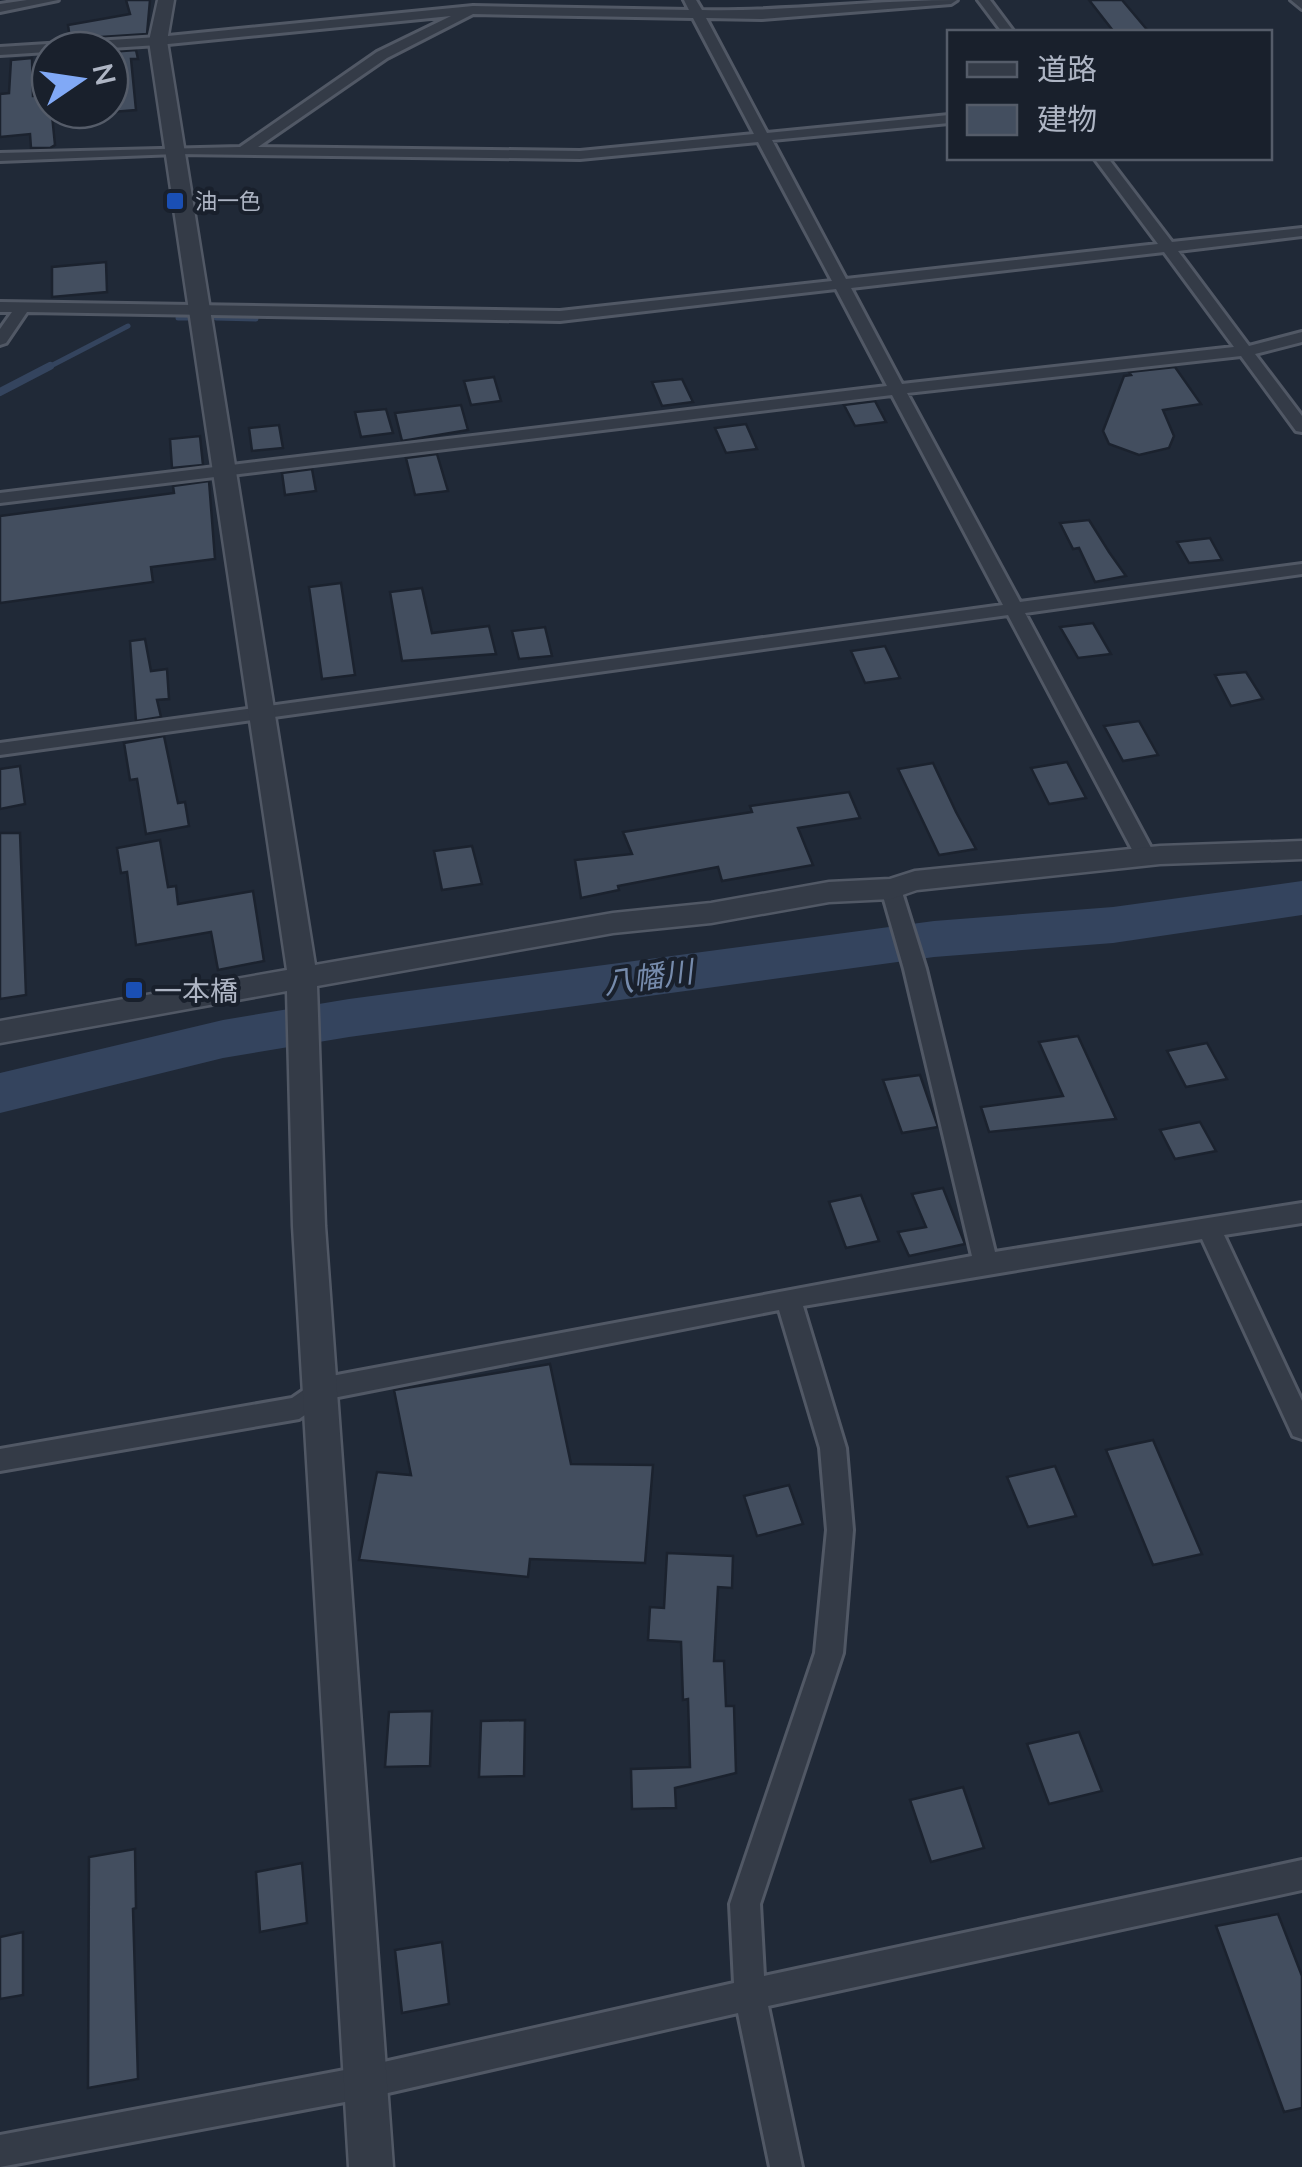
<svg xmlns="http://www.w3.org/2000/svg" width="1302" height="2167" font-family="Mulish,'Noto Sans JP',sans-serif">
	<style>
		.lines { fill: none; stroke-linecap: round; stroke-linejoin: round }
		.stream-far1 { stroke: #34445e; stroke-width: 5 }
		.stream { stroke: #34445e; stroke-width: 8 }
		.river { fill: #34445e; fill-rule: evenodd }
		.building { fill: #434e5f; stroke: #1b222e; stroke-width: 2.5 }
		.minor-casing { stroke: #515865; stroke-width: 6 }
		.tertiary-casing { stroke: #515865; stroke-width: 5 }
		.minor { fill: #343b47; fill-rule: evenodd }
		.tertiary { fill: #343b47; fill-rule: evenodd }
		.transit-dot { fill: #1a4fb4; stroke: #19202c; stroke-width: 4 }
		.labels { text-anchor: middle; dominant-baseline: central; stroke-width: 8; stroke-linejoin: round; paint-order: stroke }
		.far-poi-label { font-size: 22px; fill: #aeb5c4; stroke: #19202c; text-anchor: start }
		.poi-label { font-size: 28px; fill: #aeb5c4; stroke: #19202c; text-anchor: start }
		.water-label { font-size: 30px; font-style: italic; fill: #768bac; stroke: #19202c }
	</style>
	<rect width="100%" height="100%" fill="#202937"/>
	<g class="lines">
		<!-- stream-far1 -->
		<g class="stream-far1">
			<polyline points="178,318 190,318"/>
			<polyline points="216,318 256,319"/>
			<polyline points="45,369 128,326"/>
		</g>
		<!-- stream -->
		<polyline class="stream" points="0,392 50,366"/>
		<!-- river -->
		<polygon class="river" points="1302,881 1302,915 1113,943 934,957 349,1037 223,1058 0,1113 0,1073 223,1020 349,999 934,921 1113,907"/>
	</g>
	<!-- building -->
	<g class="building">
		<polygon points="126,0 150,0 147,34 70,39 68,25 130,14"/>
		<polygon points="1089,0 1122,0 1149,32 1114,32"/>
		<polygon points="136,50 138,59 131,59 136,110 112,112 110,52"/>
		<polygon points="32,58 33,96 50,95 55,145 50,148 31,148 30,134 0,137 0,94 9,93 11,60"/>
		<polygon points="106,262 107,292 52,297 52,267"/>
		<polygon points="1175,367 1201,404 1163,410 1174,436 1169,448 1139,455 1109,444 1103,431 1124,376 1131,375 1129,372"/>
		<polygon points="494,377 501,401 471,405 464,381"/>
		<polygon points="682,379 693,402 662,406 652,382"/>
		<polygon points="875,401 886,422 855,426 844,405"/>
		<polygon points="461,405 468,430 402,441 395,413"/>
		<polygon points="386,409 393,433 361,437 355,412"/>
		<polygon points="746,424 757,449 726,453 715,428"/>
		<polygon points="279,425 283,448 252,451 249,428"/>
		<polygon points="200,436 203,465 172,468 170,439"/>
		<polygon points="437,454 448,491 415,495 406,458"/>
		<polygon points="312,469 316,491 285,495 282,473"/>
		<polygon points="209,481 215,559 151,567 153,582 0,603 0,516 174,493 173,486"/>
		<polygon points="1089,520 1109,552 1126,576 1095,582 1079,548 1073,549 1060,523"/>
		<polygon points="1210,538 1222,560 1189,563 1177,542"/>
		<polygon points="341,583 355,675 322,679 309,587"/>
		<polygon points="422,588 432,633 489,626 496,654 402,661 390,592"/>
		<polygon points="1093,623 1111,654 1078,658 1060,627"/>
		<polygon points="545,627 552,656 519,659 512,631"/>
		<polygon points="145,639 151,671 167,669 169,699 157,700 161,717 136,721 130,641"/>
		<polygon points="885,646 900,678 865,683 851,651"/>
		<polygon points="1246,672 1263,699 1231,706 1215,675"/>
		<polygon points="1139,721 1158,755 1123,761 1104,726"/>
		<polygon points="164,736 178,803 185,802 189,826 146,834 137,779 130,780 124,743"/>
		<polygon points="1067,762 1086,798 1049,804 1031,768"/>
		<polygon points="933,763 956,812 976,849 939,855 898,769"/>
		<polygon points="20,766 25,804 0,809 0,769"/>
		<polygon points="849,792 860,818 798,828 813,865 722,881 718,867 618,886 619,890 581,898 575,860 632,854 623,832 752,812 750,806"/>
		<polygon points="0,833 20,833 26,995 0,999"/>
		<polygon points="160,840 168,887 176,886 178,904 253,891 264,961 218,970 211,932 136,945 127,872 121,873 117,848"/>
		<polygon points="472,846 482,884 442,890 434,851"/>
		<polygon points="1078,1036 1116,1119 989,1132 981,1107 1063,1096 1039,1042"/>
		<polygon points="1207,1043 1227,1079 1186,1087 1167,1051"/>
		<polygon points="920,1075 938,1127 902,1133 883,1080"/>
		<polygon points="1200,1122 1216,1151 1175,1159 1160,1130"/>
		<polygon points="943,1188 965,1244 909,1256 898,1232 926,1227 912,1194"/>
		<polygon points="861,1195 879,1241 846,1248 829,1202"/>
		<polygon points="550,1364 571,1464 653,1465 645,1563 530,1559 528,1577 359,1560 377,1472 411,1475 394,1390"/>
		<polygon points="1153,1440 1202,1554 1153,1565 1106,1450"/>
		<polygon points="1055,1466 1076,1516 1028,1527 1007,1477"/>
		<polygon points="789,1485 803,1524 757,1536 744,1496"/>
		<polygon points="667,1553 733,1556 732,1588 718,1587 714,1661 724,1661 726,1706 734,1706 736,1773 675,1788 676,1808 632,1809 631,1769 690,1767 688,1699 683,1700 681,1642 648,1640 650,1607 664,1608"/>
		<polygon points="432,1711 430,1766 385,1767 389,1712"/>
		<polygon points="525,1720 524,1776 479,1777 481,1721"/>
		<polygon points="1079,1732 1102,1791 1049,1804 1027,1744"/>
		<polygon points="963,1787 984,1848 931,1862 910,1800"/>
		<polygon points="135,1849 136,1908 133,1909 138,2079 88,2088 89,1857"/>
		<polygon points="302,1863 307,1923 260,1932 256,1872"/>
		<polygon points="1278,1914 1302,1976 1302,2108 1284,2112 1216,1926"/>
		<polygon points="23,1932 23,1995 0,1999 0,1937"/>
		<polygon points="442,1942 449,2004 402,2013 395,1950"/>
	</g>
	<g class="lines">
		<defs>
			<g id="minor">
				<polygon points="27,0 58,0 0,12 0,4"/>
				<path d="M684,0H696L702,10C787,12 872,0 957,0L951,4L762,19L706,18L767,133L949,115V123L772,140L846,279L1158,244L1094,158H1108L1172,242L1302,228V236L1178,251L1249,346L1302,332V342L1255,354L1302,416V432L1296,431L1241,356L907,393L1020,602L1302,564V574L1025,613L1156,857L1153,862H1139L1136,857L1008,615L0,755V743L1003,605L892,395L0,503V493L887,386L836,289L560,321L27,312L6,343L0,345V329L12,312H0V302L560,311L832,281L758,142L580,159L176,154L0,161V153L240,147L377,52L451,16L158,45L0,55V47L158,37L473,6L689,10ZM473,14L693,18L754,134L580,151L258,147L387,58ZM1164,252L1234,347L902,384L851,288Z"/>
				<polygon points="978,0 990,0 1014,32 1002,32"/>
				<polygon points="1291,0 1302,0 1302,9"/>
				<polygon points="891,882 901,889 926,969 995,1252 1302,1203 1302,1223 1224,1235 1302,1401 1302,1439 1293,1436 1202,1239 803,1306 846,1448 853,1530 843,1653 760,1904 764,1976 1302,1860 1302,1890 768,2006 802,2167 770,2167 738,2013 366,2098 0,2167 0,2135 366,2066 734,1983 730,1904 815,1653 827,1530 820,1448 779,1310 328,1399 299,1419 0,1471 0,1449 292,1398 321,1378 972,1256 904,969 881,889"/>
			</g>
			<polygon id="tertiary" points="158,0 174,0 167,41 315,965 613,913 711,903 829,882 890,879 915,871 1160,846 1302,841 1302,859 1160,864 917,890 891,899 829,902 711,923 613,933 317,986 325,1226 393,2167 349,2167 293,1226 287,991 0,1043 0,1021 287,970 149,41"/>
		</defs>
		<!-- minor casing -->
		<use href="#minor" class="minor-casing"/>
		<!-- tertiary casing -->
		<use href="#tertiary" class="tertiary-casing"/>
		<!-- minor -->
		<use href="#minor" class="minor"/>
		<!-- tertiary -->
		<use href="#tertiary" class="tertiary"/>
	</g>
	<!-- markers -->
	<g class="transit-dot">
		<rect x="165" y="191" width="20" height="20" rx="5"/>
		<rect x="124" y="980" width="20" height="20" rx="5"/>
	</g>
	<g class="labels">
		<!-- far-poi labels -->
		<g class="far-poi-label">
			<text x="195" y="201">油一色</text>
		</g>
		<!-- poi labels -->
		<g class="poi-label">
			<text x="154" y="990">一本橋</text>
		</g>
		<!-- water labels -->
		<g class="water-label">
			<text transform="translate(648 977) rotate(-8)">八幡川</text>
		</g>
	</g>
	<!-- legend -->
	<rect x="947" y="30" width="325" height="130" fill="#19202c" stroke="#555c69" stroke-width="2.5"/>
	<rect x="967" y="62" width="50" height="15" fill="#343b47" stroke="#555c69" stroke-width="2.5"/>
	<text x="1037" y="80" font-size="30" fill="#aeb5c4">道路</text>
	<rect x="967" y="105" width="50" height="30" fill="#434e5f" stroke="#555c69" stroke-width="2.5"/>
	<text x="1037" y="130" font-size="30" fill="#aeb5c4">建物</text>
	<!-- north arrow -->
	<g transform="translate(80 80) rotate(77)"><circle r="48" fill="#19202c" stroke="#555c69" stroke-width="2.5"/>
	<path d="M0-8L18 38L0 25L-18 38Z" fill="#81a9f6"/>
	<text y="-15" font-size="28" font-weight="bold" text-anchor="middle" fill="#aeb5c4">N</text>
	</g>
</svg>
